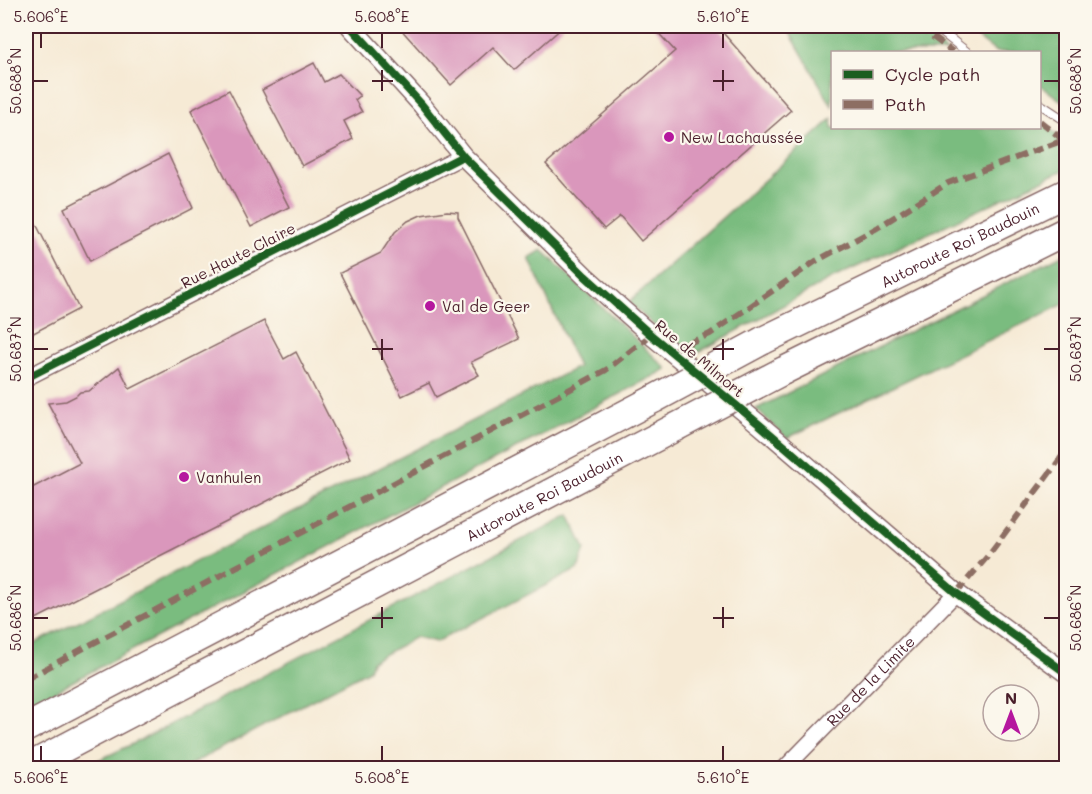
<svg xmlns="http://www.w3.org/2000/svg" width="1092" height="794" font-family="Mali,sans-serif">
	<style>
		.forest { fill: #7abc7f; stroke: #626e55; stroke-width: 1.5 }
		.building { fill: #da97bc }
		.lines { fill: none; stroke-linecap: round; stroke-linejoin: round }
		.service-casing { stroke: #866666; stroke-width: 10 }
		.minor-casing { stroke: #866666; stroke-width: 18 }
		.tertiary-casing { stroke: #866666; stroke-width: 21 }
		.motorway-casing { stroke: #866666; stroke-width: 30 }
		.service { stroke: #fff; stroke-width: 8 }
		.minor { stroke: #fff; stroke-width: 15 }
		.tertiary { stroke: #fff; stroke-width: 18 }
		.motorway { stroke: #fff; stroke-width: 27 }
		.motorway-bridge-casing { stroke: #866666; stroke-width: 30; stroke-linecap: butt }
		.motorway-bridge { stroke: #fff; stroke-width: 27 }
		.quiet { stroke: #8d6e63; stroke-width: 6; stroke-dasharray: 12 6; stroke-linecap: butt }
		.cycleway-casing { stroke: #fbf7ec; stroke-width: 11 }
		.cycleway { stroke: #1b5e20; stroke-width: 8 }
		.ticks { fill: none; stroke: #4a1f2b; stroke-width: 2 }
		.poi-dot { fill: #b5179e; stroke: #fbf7ec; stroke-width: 2 }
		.labels { text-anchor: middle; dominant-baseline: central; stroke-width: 4.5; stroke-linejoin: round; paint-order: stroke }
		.poi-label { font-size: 15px; fill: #4a1f2b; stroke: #fbf7ec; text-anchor: start }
		.street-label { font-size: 15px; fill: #4a1f2b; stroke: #fbf7ec }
		.neatline { fill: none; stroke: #4a1f2b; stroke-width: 2 }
		.ticks-label { font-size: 15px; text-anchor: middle; fill: #4a1f2b }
	</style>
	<rect width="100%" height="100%" fill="#fbf7ec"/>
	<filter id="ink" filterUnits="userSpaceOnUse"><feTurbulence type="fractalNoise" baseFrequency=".0167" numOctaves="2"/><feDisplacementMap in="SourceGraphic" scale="12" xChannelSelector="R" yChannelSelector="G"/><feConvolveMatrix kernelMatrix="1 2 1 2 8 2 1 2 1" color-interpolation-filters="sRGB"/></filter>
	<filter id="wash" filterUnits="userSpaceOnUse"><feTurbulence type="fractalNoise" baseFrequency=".008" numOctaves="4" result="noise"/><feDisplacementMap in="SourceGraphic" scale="24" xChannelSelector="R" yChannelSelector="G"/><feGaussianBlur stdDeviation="1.35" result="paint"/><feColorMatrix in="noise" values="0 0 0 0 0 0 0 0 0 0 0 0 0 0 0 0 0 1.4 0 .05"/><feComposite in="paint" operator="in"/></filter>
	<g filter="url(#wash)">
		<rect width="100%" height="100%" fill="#f6ead5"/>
		<!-- forest -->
		<g class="forest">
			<polygon points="786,26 914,26 947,52 832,52 832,106"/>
			<polygon points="962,26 1066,26 1066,104 1040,85 1040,52 996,52"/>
			<polygon points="832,119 832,128 1040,128 1040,121 1066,142 1066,169 831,279 688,358 629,302"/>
			<polygon points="542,250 667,369 26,706 26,648 578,367 529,258"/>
			<polygon points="1066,253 1066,303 787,438 756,409"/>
			<polygon points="569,515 585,549 578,569 436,642 416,637 372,661 369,670 184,768 82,768 139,741"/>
		</g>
		<g id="blocks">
			<!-- building -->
			<g class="building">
				<polygon points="398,26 564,26 514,70 493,47 451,85"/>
				<polygon points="652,26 717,26 791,110 641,241 620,216 604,229 546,164 675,51"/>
				<polygon points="314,63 324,82 339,74 360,96 355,100 362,112 344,121 353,139 302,166 262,90"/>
				<polygon points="229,90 289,207 251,227 191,110"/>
				<polygon points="168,154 193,208 90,261 64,208"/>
				<polygon points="26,204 79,309 26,337"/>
				<polygon points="447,211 458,212 458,217 519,339 471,362 479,375 436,397 429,383 402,396 340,273 381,253 395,232 408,221 421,215"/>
				<polygon points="264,321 284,359 296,352 350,459 26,624 26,491 80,463 48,403 66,401 76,396 80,392 89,391 119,367 130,389"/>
			</g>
		</g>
	</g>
	<g filter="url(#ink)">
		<use href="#blocks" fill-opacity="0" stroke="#866666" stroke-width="1.5"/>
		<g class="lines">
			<defs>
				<g id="service">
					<polyline points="934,26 967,52"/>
					<polyline points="1040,104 1066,121"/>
				</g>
				<g id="minor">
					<polyline points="26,378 463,156"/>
					<path id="s1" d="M785,768L956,593"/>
				</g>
				<polyline id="tertiary" points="350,26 422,105 463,156 585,276 651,335 760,425 956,593 1066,673"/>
				<g id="motorway">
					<path id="s2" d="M762,341L1066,193"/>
					<polyline points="783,371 1066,231"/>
					<polyline points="26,728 654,399"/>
					<path id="s3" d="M26,768L676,427"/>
				</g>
			</defs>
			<!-- service casing -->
			<use href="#service" class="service-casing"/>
			<!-- minor casing -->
			<use href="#minor" class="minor-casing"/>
			<!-- tertiary casing -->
			<use href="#tertiary" class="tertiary-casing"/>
			<!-- motorway casing -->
			<use href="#motorway" class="motorway-casing"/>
			<!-- service -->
			<use href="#service" class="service"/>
			<!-- minor -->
			<use href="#minor" class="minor"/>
			<!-- tertiary -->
			<use href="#tertiary" class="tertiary"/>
			<!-- motorway -->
			<use href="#motorway" class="motorway"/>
			<defs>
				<g id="motorway-bridge">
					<polyline points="654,399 762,341"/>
					<polyline points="676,427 783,371"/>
				</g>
			</defs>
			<!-- motorway-bridge casing -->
			<use href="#motorway-bridge" class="motorway-bridge-casing"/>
			<!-- motorway-bridge -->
			<use href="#motorway-bridge" class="motorway-bridge"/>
			<!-- quiet -->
			<g class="quiet">
				<polyline points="918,26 953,52"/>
				<polyline points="1040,121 1066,142"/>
				<polyline points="670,351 710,334 816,261 877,228 948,183 1064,140"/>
				<polyline points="956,593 987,557 1066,451"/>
				<polyline points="26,679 606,370 651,335"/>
			</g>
			<defs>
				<g id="cycleway">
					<polyline points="350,26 422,105 463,156 585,276 651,335 760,425 956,593 1066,673"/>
					<polyline points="26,378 463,156"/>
				</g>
			</defs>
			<!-- cycleway casing -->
			<use href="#cycleway" class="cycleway-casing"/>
			<!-- cycleway -->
			<use href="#cycleway" class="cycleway"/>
		</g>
	</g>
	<!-- ticks -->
	<path class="ticks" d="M41,33V48M382,33V48M723,33V48M382,70V91M723,70V91M33,81H48M372,81H393M713,81H734M1044,81H1059M382,339V360M723,339V360M33,349H48M372,349H393M713,349H734M1044,349H1059M382,607V628M723,607V628M33,618H48M372,618H393M713,618H734M1044,618H1059M41,746V761M382,746V761M723,746V761"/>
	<!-- markers -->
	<g class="poi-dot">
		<circle cx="669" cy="137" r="6"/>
		<circle cx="430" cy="306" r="6"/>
		<circle cx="184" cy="477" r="6"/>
	</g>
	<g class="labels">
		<!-- poi labels -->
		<g class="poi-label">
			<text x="681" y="137">New Lachaussée</text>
			<text x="442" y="306">Val de Geer</text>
			<text x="196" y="477">Vanhulen</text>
		</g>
		<!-- street labels -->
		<g class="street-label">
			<text stroke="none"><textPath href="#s2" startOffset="220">Autoroute Roi Baudouin</textPath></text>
			<text transform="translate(238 255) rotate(-27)">Rue Haute Claire</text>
			<text transform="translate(700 358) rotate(40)">Rue de Milmort</text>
			<text stroke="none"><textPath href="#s3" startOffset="585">Autoroute Roi Baudouin</textPath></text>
			<text stroke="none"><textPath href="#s1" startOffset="122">Rue de la Limite</textPath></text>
		</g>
	</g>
	<!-- margin -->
	<rect width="1092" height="794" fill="none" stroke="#fbf7ec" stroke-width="66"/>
	<!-- legend -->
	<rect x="831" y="51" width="210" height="78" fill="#fbf7ec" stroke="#b4a19f" stroke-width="1.5"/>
	<rect x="843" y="70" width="30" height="9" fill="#1b5e20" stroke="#b4a19f" stroke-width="1.5"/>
	<text x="885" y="81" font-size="18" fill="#4a1f2b">Cycle path</text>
	<rect x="843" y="100" width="30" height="9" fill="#8d6e63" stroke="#b4a19f" stroke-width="1.5"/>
	<text x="885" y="111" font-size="18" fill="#4a1f2b">Path</text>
	<!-- north arrow -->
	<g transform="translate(1011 713)"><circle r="28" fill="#fbf7ec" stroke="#b4a19f" stroke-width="1.5"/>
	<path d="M0-4.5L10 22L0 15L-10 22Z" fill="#b5179e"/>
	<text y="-9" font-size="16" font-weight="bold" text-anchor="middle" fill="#4a1f2b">N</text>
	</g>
	<rect x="33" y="33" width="1026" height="728" class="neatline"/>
	<g class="ticks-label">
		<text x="41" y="22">5.606°E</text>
		<text x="382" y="22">5.608°E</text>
		<text x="723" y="22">5.610°E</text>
		<text transform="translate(16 81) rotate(-90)" y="5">50.688°N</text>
		<text transform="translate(1076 81) rotate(-90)" y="5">50.688°N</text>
		<text transform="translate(16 349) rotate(-90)" y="5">50.687°N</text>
		<text transform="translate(1076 349) rotate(-90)" y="5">50.687°N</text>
		<text transform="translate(16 618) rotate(-90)" y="5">50.686°N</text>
		<text transform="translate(1076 618) rotate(-90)" y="5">50.686°N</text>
		<text x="41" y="783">5.606°E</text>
		<text x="382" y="783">5.608°E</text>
		<text x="723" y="783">5.610°E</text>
	</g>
</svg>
